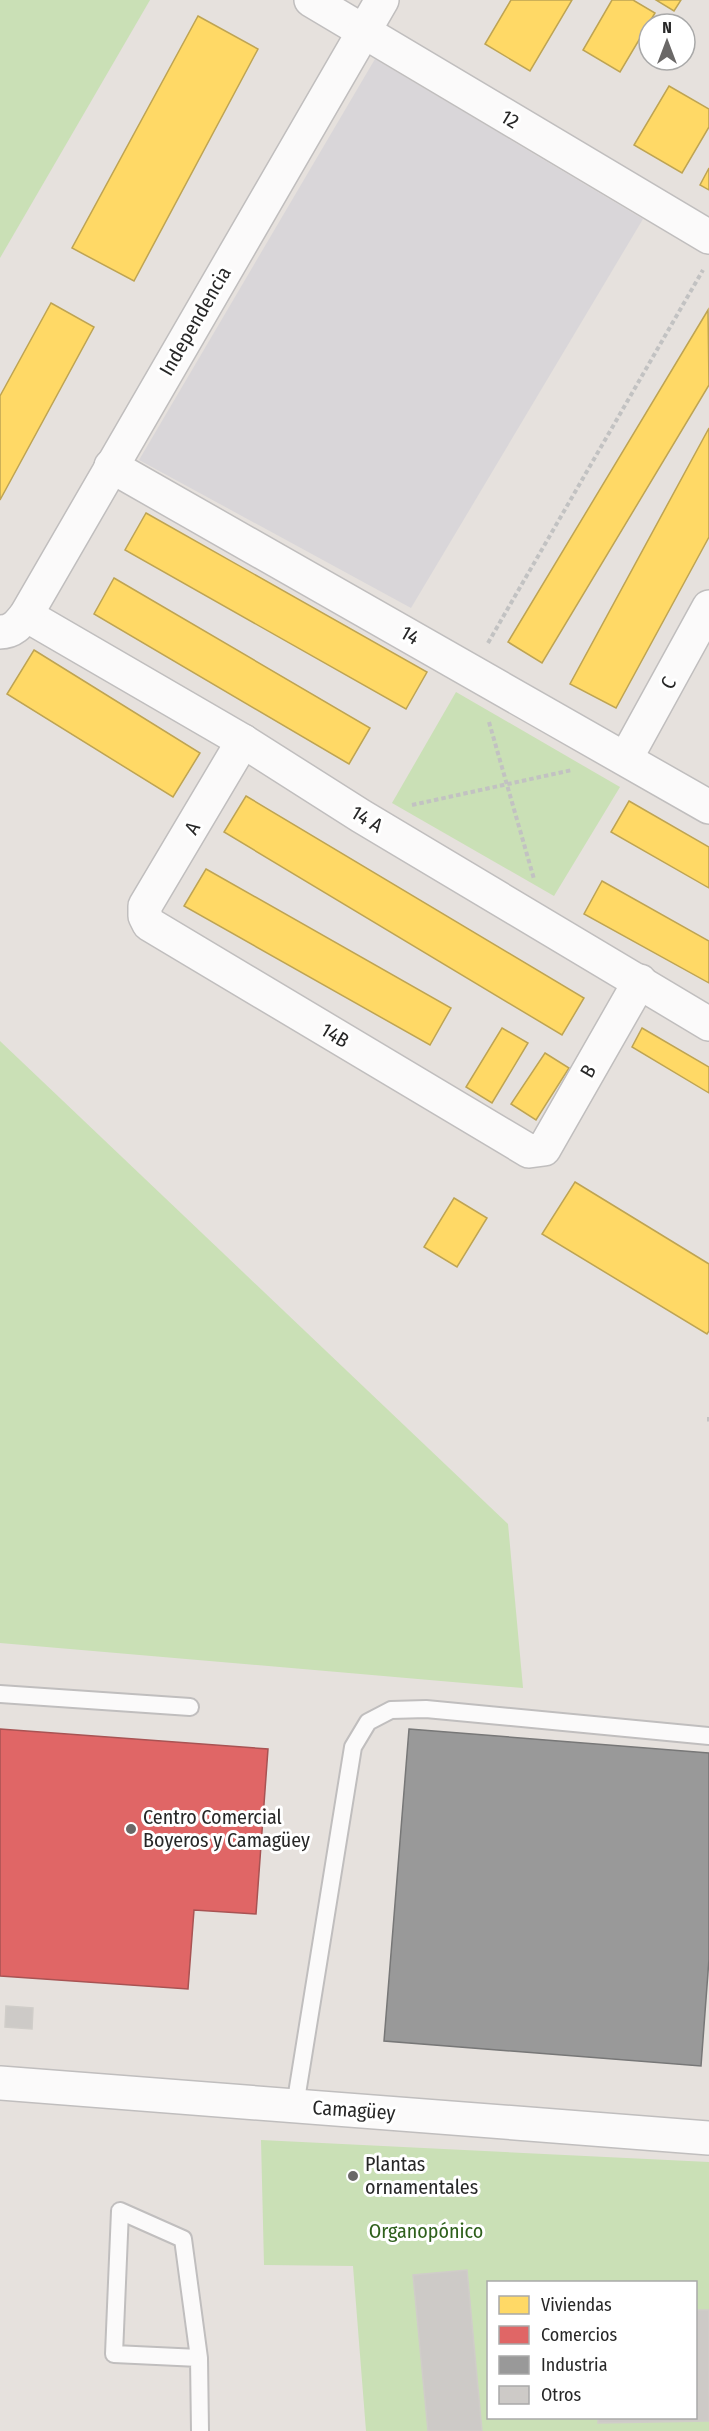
<svg xmlns="http://www.w3.org/2000/svg" width="709" height="2431" font-family="'Fira Sans Condensed',sans-serif">
	<style>
		.industrial { fill: #d9d6d9 }
		.green { fill: #cae0b6; fill-rule: evenodd }
		.homes { fill: #ffd966; stroke: #bea453; stroke-width: 1.5 }
		.shops { fill: #e06666; stroke: #a85353; stroke-width: 1.5 }
		.industry { fill: #999; stroke: #777; stroke-width: 1.5 }
		.building { fill: #cdcac7; stroke: #d0cdc9; stroke-width: 1.5 }
		.lines { fill: none; stroke-linecap: round; stroke-linejoin: round }
		.lane-casing { stroke: #c0bebe; stroke-width: 20 }
		.street-casing { stroke: #c0bebe; stroke-width: 36 }
		.secondary-casing { stroke: #c0bebe; stroke-width: 36 }
		.path { stroke: #c2c2c2; stroke-width: 4; stroke-dasharray: 4.5 3; stroke-linecap: butt }
		.lane { stroke: #fbfafa; stroke-width: 16 }
		.street { stroke: #fbfafa; stroke-width: 33 }
		.secondary { stroke: #fbfafa; stroke-width: 33 }
		.poi-dot { fill: #6a6867; stroke: #fff; stroke-width: 2 }
		.labels { text-anchor: middle; dominant-baseline: central; stroke-width: 6; stroke-linejoin: round; paint-order: stroke }
		.street-label { font-size: 20px; fill: #272727; stroke: #fff }
		.poi-label { font-size: 20px; fill: #272727; stroke: #fff; text-anchor: start }
		.park-label { font-size: 20px; fill: #2e601c; stroke: #fff }
	</style>
	<rect width="100%" height="100%" fill="#e6e1dd"/>
	<!-- industrial -->
	<polygon class="industrial" points="375,59 643,219 411,608 139,460"/>
	<!-- green -->
	<g class="green">
		<polygon points="0,0 150,0 0,258"/>
		<polygon points="456,692 620,787 554,896 392,803"/>
		<polygon points="0,1041 508,1524 523,1688 0,1643"/>
		<path d="M261,2140L709,2162V2431H366L353,2266L264,2265ZM488,2282H696V2418H488Z"/>
	</g>
	<!-- homes -->
	<g class="homes">
		<polygon points="511,0 572,0 530,71 485,44"/>
		<polygon points="612,0 633,0 655,13 620,72 583,50"/>
		<polygon points="656,0 681,0 674,11"/>
		<polygon points="198,16 258,49 134,281 72,248"/>
		<polygon points="669,86 709,109 709,127 682,173 634,145"/>
		<polygon points="709,168 709,190 700,185"/>
		<polygon points="51,303 94,327 0,500 0,396"/>
		<polygon points="708,310 709,385 542,663 508,642"/>
		<polygon points="709,428 709,537 616,708 570,684"/>
		<polygon points="146,513 427,672 406,709 125,550"/>
		<polygon points="114,578 370,728 349,764 94,614"/>
		<polygon points="34,650 200,753 173,797 7,694"/>
		<polygon points="246,796 584,998 562,1035 224,832"/>
		<polygon points="629,801 709,847 709,888 611,832"/>
		<polygon points="206,869 451,1008 430,1045 184,906"/>
		<polygon points="602,881 709,941 709,983 584,914"/>
		<polygon points="502,1028 528,1043 492,1103 466,1087"/>
		<polygon points="642,1028 709,1067 709,1093 632,1047"/>
		<polygon points="545,1053 569,1068 536,1120 511,1104"/>
		<polygon points="575,1182 709,1264 709,1331 707,1334 542,1234"/>
		<polygon points="454,1198 487,1218 457,1267 424,1247"/>
	</g>
	<!-- shops -->
	<polygon class="shops" points="0,1729 268,1749 256,1914 194,1910 188,1989 0,1976"/>
	<!-- industry -->
	<polygon class="industry" points="409,1729 709,1753 709,1959 701,2066 384,2041"/>
	<!-- building -->
	<g class="building">
		<polygon points="6,2006 33,2008 32,2029 5,2027"/>
		<polygon points="467,2270 482,2431 428,2431 413,2275"/>
		<polygon points="696,2310 709,2310 709,2421 598,2423 598,2418 696,2418"/>
	</g>
	<g class="lines">
		<defs>
			<g id="lane">
				<polyline points="0,1694 190,1707"/>
				<polyline points="295,2106 353,1747 368,1722 391,1710 426,1709 709,1736"/>
				<polyline points="199,2358 114,2354 120,2211 183,2239 199,2358 200,2431"/>
			</g>
			<g id="street">
				<polyline points="311,0 709,237"/>
				<polyline points="111,466 709,807"/>
				<polyline points="26,615 243,741 361,816 709,1024"/>
				<path d="M0,632C13,632 19,624 26,615L382,0"/>
				<polyline points="243,741 145,906 145,916 149,924 529,1151 544,1149 640,981"/>
				<polyline points="626,758 709,607"/>
			</g>
			<polyline id="secondary" points="0,2083 709,2138"/>
		</defs>
		<!-- lane casing -->
		<use href="#lane" class="lane-casing"/>
		<!-- street casing -->
		<use href="#street" class="street-casing"/>
		<!-- secondary casing -->
		<use href="#secondary" class="secondary-casing"/>
		<!-- path -->
		<g class="path">
			<polyline points="488,643 703,270"/>
			<polyline points="489,722 534,879"/>
			<polyline points="412,805 572,770"/>
			<polyline points="709,1417 709,1423"/>
		</g>
		<!-- lane -->
		<use href="#lane" class="lane"/>
		<!-- street -->
		<use href="#street" class="street"/>
		<!-- secondary -->
		<use href="#secondary" class="secondary"/>
	</g>
	<!-- markers -->
	<g class="poi-dot">
		<circle cx="131" cy="1829" r="6"/>
		<circle cx="353" cy="2176" r="6"/>
	</g>
	<g class="labels">
		<!-- street labels -->
		<g class="street-label">
			<text transform="translate(510 119) rotate(31)">12</text>
			<text transform="translate(195 321) rotate(-60)">Independencia</text>
			<text transform="translate(410 635) rotate(30)">14</text>
			<text transform="translate(668 683) rotate(-61)">C</text>
			<text transform="translate(367 819) rotate(31)">14 A</text>
			<text transform="translate(192 828) rotate(-60)">A</text>
			<text transform="translate(335 1035) rotate(31)">14B</text>
			<text transform="translate(588 1071) rotate(-60)">B</text>
			<text transform="translate(354 2110) rotate(4)">Camagüey</text>
		</g>
		<!-- poi labels -->
		<g class="poi-label">
			<text x="143" y="1817">Centro Comercial<tspan x="143" dy="23">Boyeros y Camagüey</tspan></text>
			<text x="365" y="2164">Plantas<tspan x="365" dy="23">ornamentales</tspan></text>
		</g>
		<!-- park labels -->
		<g class="park-label">
			<text x="426" y="2231">Organopónico</text>
		</g>
	</g>
	<!-- legend -->
	<rect x="487" y="2281" width="210" height="138" fill="#ffffff" stroke="#a9a9a9" stroke-width="1.5"/>
	<rect x="499" y="2296" width="30" height="18" fill="#ffd966" stroke="#a9a9a9" stroke-width="1.5"/>
	<text x="541" y="2311" font-size="18" fill="#272727">Viviendas</text>
	<rect x="499" y="2326" width="30" height="18" fill="#e06666" stroke="#a9a9a9" stroke-width="1.5"/>
	<text x="541" y="2341" font-size="18" fill="#272727">Comercios</text>
	<rect x="499" y="2356" width="30" height="18" fill="#999999" stroke="#a9a9a9" stroke-width="1.5"/>
	<text x="541" y="2371" font-size="18" fill="#272727">Industria</text>
	<rect x="499" y="2386" width="30" height="18" fill="#cdcac7" stroke="#a9a9a9" stroke-width="1.5"/>
	<text x="541" y="2401" font-size="18" fill="#272727">Otros</text>
	<!-- north arrow -->
	<g transform="translate(667 42)"><circle r="28" fill="#ffffff" stroke="#a9a9a9" stroke-width="1.5"/>
	<path d="M0-4.5L10 22L0 15L-10 22Z" fill="#6a6867"/>
	<text y="-9" font-size="16" font-weight="bold" text-anchor="middle" fill="#272727">N</text>
	</g>
</svg>
